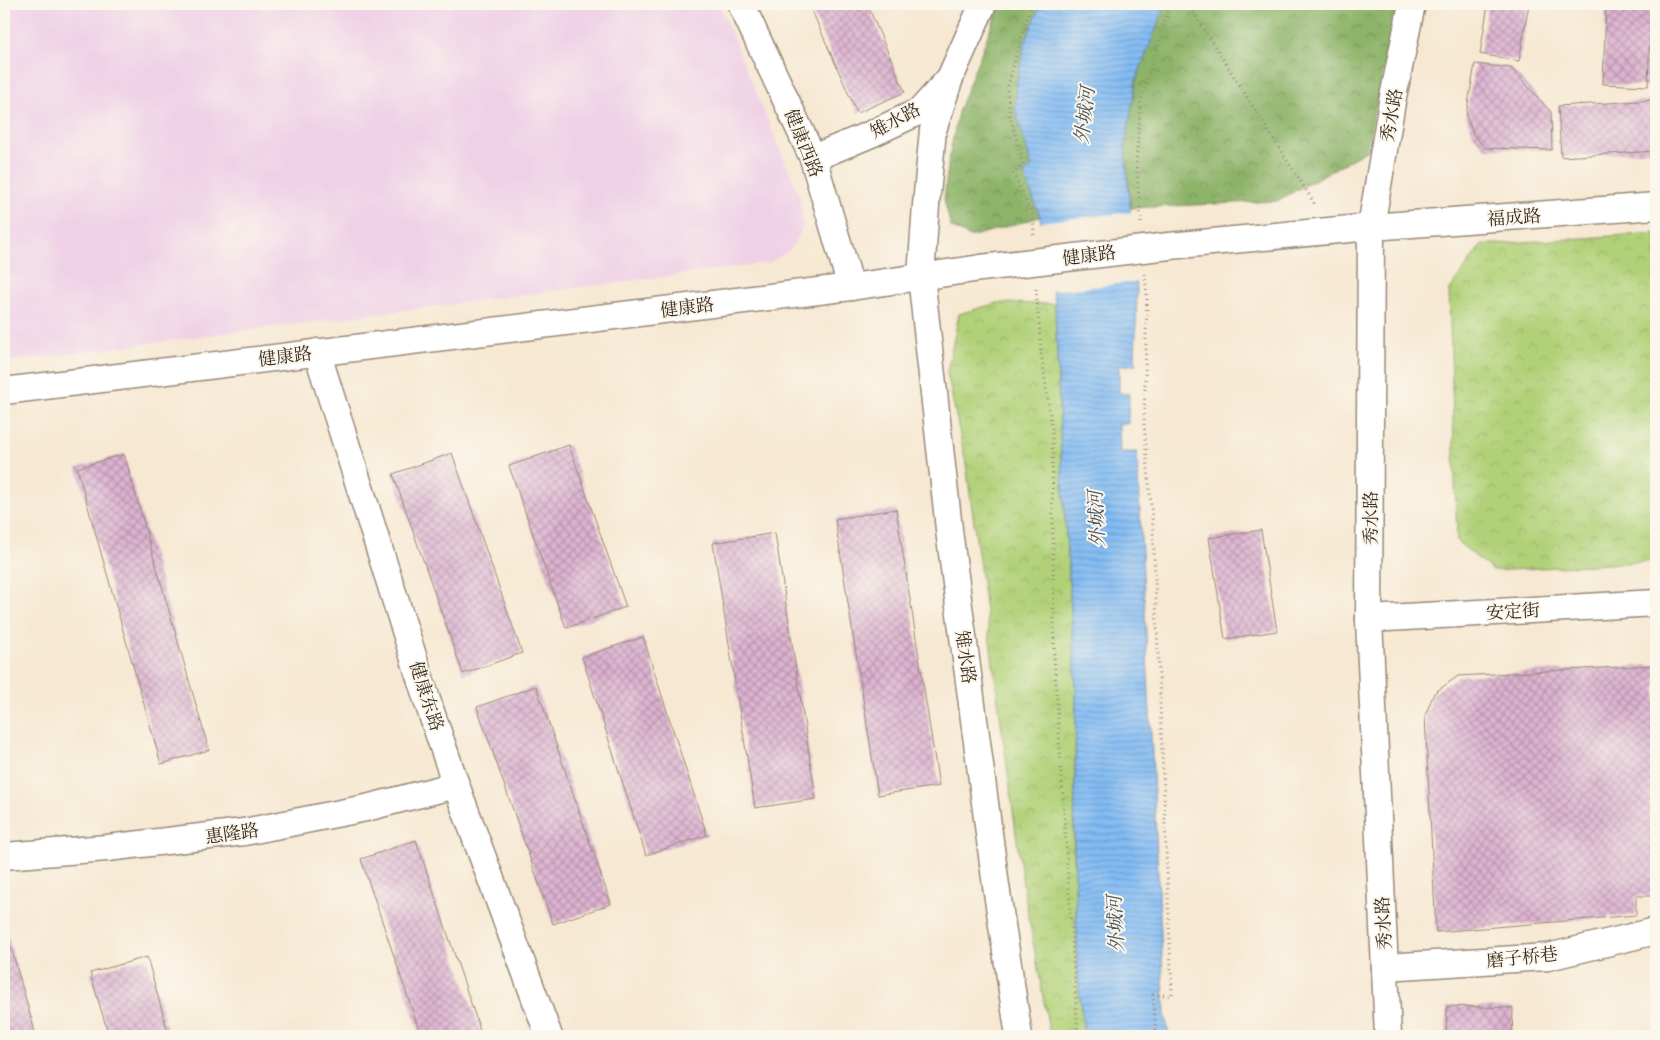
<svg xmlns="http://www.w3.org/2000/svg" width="1660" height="1040" font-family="'Gentium Book Plus','Noto Serif SC',serif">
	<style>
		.built { fill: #efd0e6 }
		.forest { fill: url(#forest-crowns); stroke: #646e43 }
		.park { fill: url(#park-crowns); stroke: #767e4b }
		.water { fill: url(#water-rules); stroke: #5f7389 }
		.pier { fill: #f6e8d2 }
		.building { fill: url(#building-cross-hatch) }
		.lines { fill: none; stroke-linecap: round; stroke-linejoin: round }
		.minor-casing { stroke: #988978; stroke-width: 29 }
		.path { stroke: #988978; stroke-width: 3; stroke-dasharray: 1 4; stroke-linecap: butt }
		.minor { stroke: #fff; stroke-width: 26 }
		.minor-bridge-casing { stroke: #988978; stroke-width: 29; stroke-linecap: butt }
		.minor-bridge { stroke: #fff; stroke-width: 26 }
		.labels { text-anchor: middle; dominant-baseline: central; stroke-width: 4; stroke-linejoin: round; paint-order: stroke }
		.street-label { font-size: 18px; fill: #3b2a1e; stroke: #fbf7ec }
		.water-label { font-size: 19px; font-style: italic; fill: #51565e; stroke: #fbf7ec }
	</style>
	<defs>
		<pattern id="forest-crowns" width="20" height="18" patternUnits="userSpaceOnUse" patternTransform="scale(1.25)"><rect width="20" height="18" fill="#8cb368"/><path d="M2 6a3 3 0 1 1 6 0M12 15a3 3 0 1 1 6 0" fill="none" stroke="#749255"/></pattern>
		<pattern id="park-crowns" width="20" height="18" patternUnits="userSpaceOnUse" patternTransform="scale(1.25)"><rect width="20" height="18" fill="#b1d178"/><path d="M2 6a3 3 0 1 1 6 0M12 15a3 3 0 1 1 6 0" fill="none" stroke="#99b467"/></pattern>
		<pattern id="water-rules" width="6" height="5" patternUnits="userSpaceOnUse" patternTransform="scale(1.25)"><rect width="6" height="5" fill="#83bcf4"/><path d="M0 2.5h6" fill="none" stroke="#6c99c5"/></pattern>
		<pattern id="building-cross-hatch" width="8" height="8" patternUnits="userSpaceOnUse" patternTransform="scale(1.25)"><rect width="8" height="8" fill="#ddb3d1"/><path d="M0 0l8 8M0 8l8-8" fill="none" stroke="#b492a9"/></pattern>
	</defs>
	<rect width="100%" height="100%" fill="#fbf7ec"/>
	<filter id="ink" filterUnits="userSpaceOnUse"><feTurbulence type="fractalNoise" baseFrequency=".02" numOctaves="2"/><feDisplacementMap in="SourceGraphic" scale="10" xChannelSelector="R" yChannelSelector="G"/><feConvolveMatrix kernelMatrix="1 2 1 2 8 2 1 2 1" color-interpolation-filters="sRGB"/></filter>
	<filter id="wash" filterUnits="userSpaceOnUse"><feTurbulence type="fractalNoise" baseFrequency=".0096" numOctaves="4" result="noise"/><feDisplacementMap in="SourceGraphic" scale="20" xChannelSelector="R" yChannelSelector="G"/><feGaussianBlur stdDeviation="1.12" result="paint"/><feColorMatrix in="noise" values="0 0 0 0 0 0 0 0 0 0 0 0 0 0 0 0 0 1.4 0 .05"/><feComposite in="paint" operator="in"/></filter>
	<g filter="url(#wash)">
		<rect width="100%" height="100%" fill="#f6e8d2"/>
		<!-- built -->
		<polygon class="built" points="4,4 719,4 800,197 803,227 790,250 769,263 4,362"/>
		<!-- forest -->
		<g class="forest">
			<polygon points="1000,4 1041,4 1025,42 1017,82 1015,109 1032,167 1024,173 1040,217 970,237 951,227 944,199 949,158 958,112"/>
			<polygon points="1165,4 1398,4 1366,151 1277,201 1131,208 1125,147 1136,80"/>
		</g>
		<!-- park -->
		<g class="park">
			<polygon points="1656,233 1656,561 1493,571 1457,541 1449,291 1481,245"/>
			<polygon points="997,303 1055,304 1061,456 1076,688 1074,850 1078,979 1084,1036 1050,1036 1023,885 966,464 947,372 959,314"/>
		</g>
		<!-- water -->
		<polygon class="water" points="1041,4 1166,4 1136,80 1125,147 1137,290 1135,365 1119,365 1119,393 1129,394 1128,424 1119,424 1120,452 1137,452 1165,1014 1169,1036 1084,1036 1078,979 1074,850 1076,688 1061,456 1055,304 1040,217 1024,173 1032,167 1015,109 1017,82 1025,42"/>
		<!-- pier -->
		<polygon class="pier" points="1133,212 1139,282 1050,291 1038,222"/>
		<g id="blocks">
			<!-- building -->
			<g class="building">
				<polygon points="809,4 867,4 905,92 857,113"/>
				<polygon points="1488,4 1529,4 1519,61 1480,54"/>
				<polygon points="1606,4 1651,4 1648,86 1603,84"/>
				<polygon points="1475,64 1511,68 1551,112 1552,150 1485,148 1473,134 1466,115"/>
				<polygon points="1656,100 1656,151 1561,157 1558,106"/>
				<polygon points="569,445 626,607 566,628 509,466"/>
				<polygon points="452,453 522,653 463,674 393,474"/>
				<polygon points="124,454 209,750 161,764 77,468"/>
				<polygon points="896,509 939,786 878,795 835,519"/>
				<polygon points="1261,530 1277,631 1225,639 1209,538"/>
				<polygon points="775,533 816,799 755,808 713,543"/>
				<polygon points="643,637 707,835 646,855 582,657"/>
				<polygon points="1656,665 1656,896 1636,896 1636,915 1436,932 1425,716 1434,693 1458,676"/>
				<polygon points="536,686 611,904 553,924 477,707"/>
				<polygon points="416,840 482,1036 421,1036 361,859"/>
				<polygon points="4,922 36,1036 4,1036"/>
				<polygon points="147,957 169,1036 109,1036 90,973"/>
				<polygon points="1447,1006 1513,1008 1512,1036 1446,1036"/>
			</g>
		</g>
	</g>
	<g filter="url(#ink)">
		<use href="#blocks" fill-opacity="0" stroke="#988978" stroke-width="1"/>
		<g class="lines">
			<defs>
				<g id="minor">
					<polyline points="741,4 813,158 851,287"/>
					<polyline points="950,78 933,130 926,205 921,276 950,538 996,886 1019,1036"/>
					<polyline points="813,158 871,134 920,111 950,78 983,4"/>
					<polyline points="1169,246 1371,227 1656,206"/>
					<polyline points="317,352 427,700 456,785 549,1036"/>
					<polyline points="4,391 851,287 981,268"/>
					<polyline points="1369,619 1656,603"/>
					<polyline points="4,856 107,848 244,832 366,808 456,785"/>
					<polyline points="1385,967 1548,957 1656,931"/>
					<polyline points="1388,1036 1369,619 1371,227 1392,102 1412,4"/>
				</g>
			</defs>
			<!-- minor casing -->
			<use href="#minor" class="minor-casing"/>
			<!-- path -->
			<g class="path">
				<polyline points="1033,4 1026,20 1007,89 1010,115 1023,165 1013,173 1033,215 1034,235"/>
				<polyline points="1188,4 1316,206"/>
				<polyline points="1141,223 1136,161 1141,100 1170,4"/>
				<polyline points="1145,274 1147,298 1144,423 1153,529 1172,995 1153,995 1156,1036"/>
				<polyline points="1036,289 1041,351 1052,429 1054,656 1078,1036"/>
			</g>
			<!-- minor -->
			<use href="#minor" class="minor"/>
			<defs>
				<polyline id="minor-bridge" points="981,268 1169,246"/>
			</defs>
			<!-- minor-bridge casing -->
			<use href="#minor-bridge" class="minor-bridge-casing"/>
			<!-- minor-bridge -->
			<use href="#minor-bridge" class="minor-bridge"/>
		</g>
	</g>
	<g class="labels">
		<!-- street labels -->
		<g class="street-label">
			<text transform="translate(1391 115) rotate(-80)">秀水路</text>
			<text transform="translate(895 120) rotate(-28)">雉水路</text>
			<text transform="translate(804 143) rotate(68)">健康西路</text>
			<text transform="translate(1514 217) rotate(-4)">福成路</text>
			<text transform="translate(1089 255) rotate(-7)">健康路</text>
			<text transform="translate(687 307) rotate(-7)">健康路</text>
			<text transform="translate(285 356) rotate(-7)">健康路</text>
			<text transform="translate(1370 518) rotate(-90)">秀水路</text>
			<text transform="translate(1513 611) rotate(-3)">安定街</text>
			<text transform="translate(966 657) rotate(82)">雉水路</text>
			<text transform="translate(427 696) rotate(72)">健康东路</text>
			<text transform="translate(232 833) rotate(-8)">惠隆路</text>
			<text transform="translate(1383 923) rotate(-93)">秀水路</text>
			<text transform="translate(1522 957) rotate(-6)">磨子桥巷</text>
		</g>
		<!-- water labels -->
		<g class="water-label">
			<text transform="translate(1084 115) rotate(-83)">外城河</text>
			<text transform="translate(1096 519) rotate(-93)">外城河</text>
			<text transform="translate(1115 924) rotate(-93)">外城河</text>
		</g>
	</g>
	<!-- margin -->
	<rect width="1660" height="1040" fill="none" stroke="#fbf7ec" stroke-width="20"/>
</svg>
